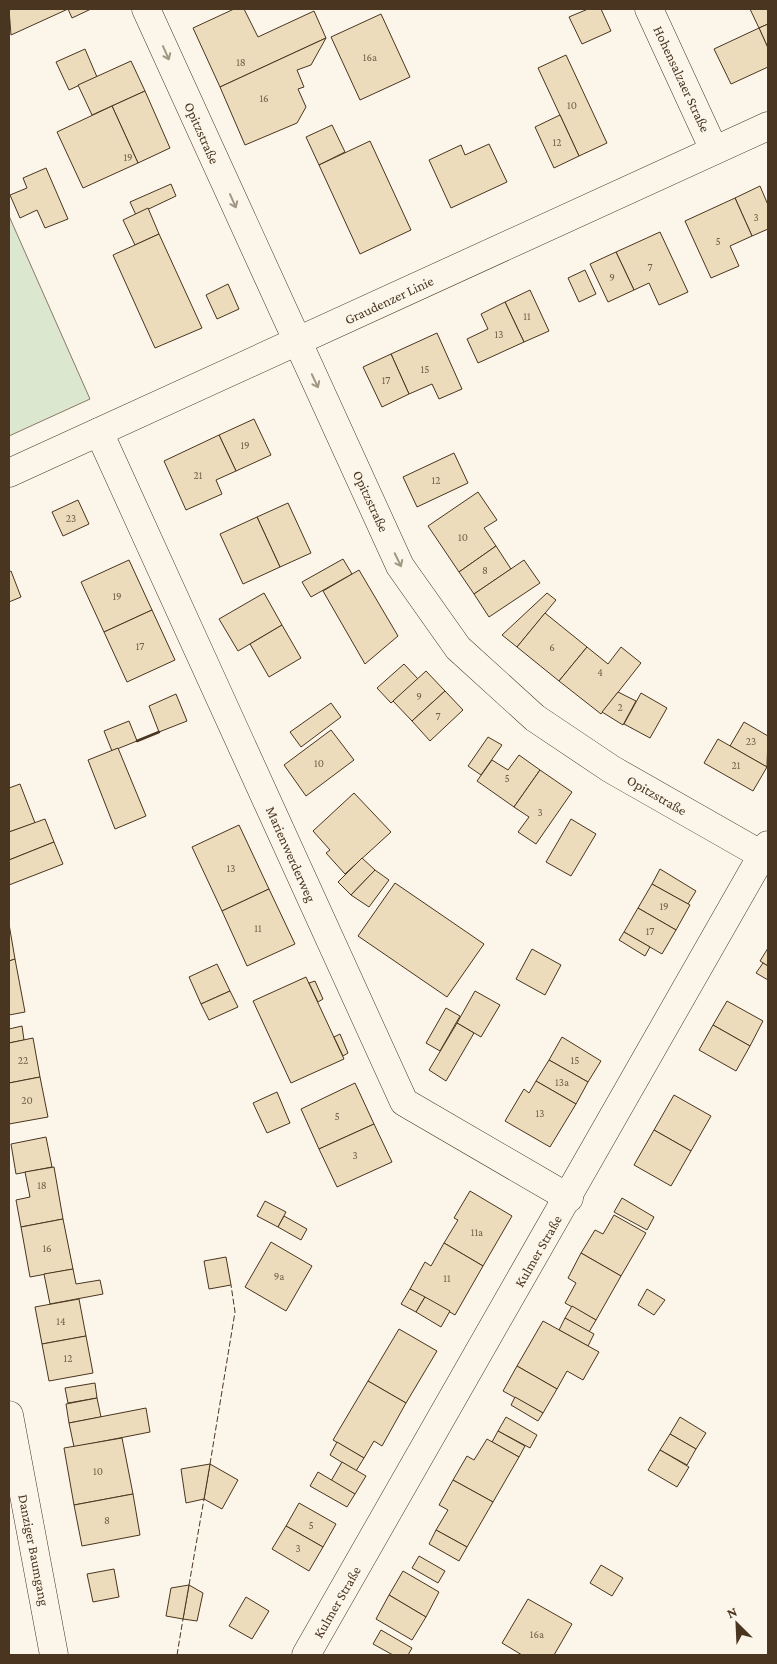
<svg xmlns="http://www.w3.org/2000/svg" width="777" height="1664" font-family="'Crimson Pro',serif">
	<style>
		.green { fill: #dce7d0; stroke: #887966 }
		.building { fill: #ecdcbc; stroke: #4a3520 }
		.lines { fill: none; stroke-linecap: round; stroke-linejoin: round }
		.minor-casing { stroke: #4a3520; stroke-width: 29 }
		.minor { stroke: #fbf6e9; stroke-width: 28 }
		.fence { stroke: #4a3520; stroke-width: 1; stroke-dasharray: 6 2.5; stroke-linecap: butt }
		.wall { stroke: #4a3520; stroke-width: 2.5 }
		.oneway { stroke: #a29684 }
		.labels { text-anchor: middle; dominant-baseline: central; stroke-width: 4; stroke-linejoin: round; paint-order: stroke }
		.number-label { font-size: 11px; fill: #725f47 }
		.street-label { font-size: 14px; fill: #4a3520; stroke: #fbf6e9 }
	</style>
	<rect width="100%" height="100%" fill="#fbf6e9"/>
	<!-- green -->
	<polygon class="green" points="9,216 90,399 9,436"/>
	<!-- building -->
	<g class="building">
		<polygon points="9,9 68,9 11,35"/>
		<polygon points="68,9 91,9 72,18"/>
		<polygon points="234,9 244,9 258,37 314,11 326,38 220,87 193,28"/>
		<polygon points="588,9 601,9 611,31 582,44 569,17"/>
		<polygon points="750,9 768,9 768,24 759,28"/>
		<polygon points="381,14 410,77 360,100 331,37"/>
		<polygon points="768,24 768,48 759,28"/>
		<polygon points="759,28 768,48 768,67 731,84 714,49"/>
		<polygon points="326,38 311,65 297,70 304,87 298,89 306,107 297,123 245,145 220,87"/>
		<polygon points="85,49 97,77 69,90 56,62"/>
		<polygon points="566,55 607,143 579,156 538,68"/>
		<polygon points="131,61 145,91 92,115 78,85"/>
		<polygon points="145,91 170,148 138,163 112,106"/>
		<polygon points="112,106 138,163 83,188 57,132"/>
		<polygon points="560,115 579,156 554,168 535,127"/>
		<polygon points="332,125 345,152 319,165 306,137"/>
		<polygon points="370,141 411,230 360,254 319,165"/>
		<polygon points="489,144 507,182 451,208 429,160 461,145 465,155"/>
		<polygon points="46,168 68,219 45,228 37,210 20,218 10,195 27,188 23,178"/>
		<polygon points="171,184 176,196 136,215 130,202"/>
		<polygon points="760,186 768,205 768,229 752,236 735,198"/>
		<polygon points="735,198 752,236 730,246 739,266 711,278 685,221"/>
		<polygon points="148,208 159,234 135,245 123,220"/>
		<polygon points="660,232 688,292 659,305 649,283 634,290 616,252"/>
		<polygon points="159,234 202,328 155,348 113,255"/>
		<polygon points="616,252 634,290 608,302 590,264"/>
		<polygon points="585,270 596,294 579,302 568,278"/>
		<polygon points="228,284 239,309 217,319 206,295"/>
		<polygon points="530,290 549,331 524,342 505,302"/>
		<polygon points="505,302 524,342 478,363 467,339 488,329 481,314"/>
		<polygon points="437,333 462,389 439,399 432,384 409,394 391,354"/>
		<polygon points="391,354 409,394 382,407 363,367"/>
		<polygon points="254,419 271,455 236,471 219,435"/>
		<polygon points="219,435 236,471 216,480 222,494 186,510 164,461"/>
		<polygon points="454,453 468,483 417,507 403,477"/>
		<polygon points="478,492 497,520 484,528 496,546 459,572 428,526"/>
		<polygon points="78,500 89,524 63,536 52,512"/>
		<polygon points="288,503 311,553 280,567 257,517"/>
		<polygon points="257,517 280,567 243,584 220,534"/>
		<polygon points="496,546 511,569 474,594 459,572"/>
		<polygon points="343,559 352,574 311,597 302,582"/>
		<polygon points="129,560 152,610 104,632 81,582"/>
		<polygon points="524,560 540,583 489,617 474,594"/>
		<polygon points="359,570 398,636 365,664 323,591"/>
		<polygon points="11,571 21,597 9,602 9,572"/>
		<polygon points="264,593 282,625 238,651 219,619"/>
		<polygon points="547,593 556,600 517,647 502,635"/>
		<polygon points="152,610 175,660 127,682 104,632"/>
		<polygon points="545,613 587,647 559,681 517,647"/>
		<polygon points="282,625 301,658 269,677 250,644"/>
		<polygon points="587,647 608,664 621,647 641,663 601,714 559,681"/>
		<polygon points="404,664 418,679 391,703 377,688"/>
		<polygon points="426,671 445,691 412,721 393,701"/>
		<polygon points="445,691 463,710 430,741 412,721"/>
		<polygon points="618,692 636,701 623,725 602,712"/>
		<polygon points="641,693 667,708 650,738 624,724"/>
		<polygon points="176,694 187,721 159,732 149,706"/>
		<polygon points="331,703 341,717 301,747 290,732"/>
		<polygon points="129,721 137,741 112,751 104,731"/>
		<polygon points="744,722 768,736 767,767 730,746"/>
		<polygon points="331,730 354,760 306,796 284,765"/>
		<polygon points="488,737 502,745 481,775 468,766"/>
		<polygon points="718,739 767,767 753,791 704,763"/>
		<polygon points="118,748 146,816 115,829 88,760"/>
		<polygon points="519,755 540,770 514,807 477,781 492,760 508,770"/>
		<polygon points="540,770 572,792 536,844 518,832 529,817 514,807"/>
		<polygon points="20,784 35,823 9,832 9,788"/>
		<polygon points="354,793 391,832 345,874 326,853 330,850 313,831"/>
		<polygon points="45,819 54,842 9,860 9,832"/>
		<polygon points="571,819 596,834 571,876 546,862"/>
		<polygon points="239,825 269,889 222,911 192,847"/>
		<polygon points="54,842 63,864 9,885 9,860"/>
		<polygon points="362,858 375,870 351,895 338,882"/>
		<polygon points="660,869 696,891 688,904 652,884"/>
		<polygon points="375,870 389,880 369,907 351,895"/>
		<polygon points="395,883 484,944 447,997 358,936"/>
		<polygon points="652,884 690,905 676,930 638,908"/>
		<polygon points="269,889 295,944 247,966 222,911"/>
		<polygon points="638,908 676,930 662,954 624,932"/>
		<polygon points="9,924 15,959 9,961"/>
		<polygon points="624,932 650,947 645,956 619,940"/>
		<polygon points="768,948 768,966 760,961"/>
		<polygon points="532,949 561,965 545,995 516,979"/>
		<polygon points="15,959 25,1012 9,1015 9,961"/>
		<polygon points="763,963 768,966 768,980 756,973"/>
		<polygon points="217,964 230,991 201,1004 189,977"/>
		<polygon points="306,977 344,1059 291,1083 253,1001"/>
		<polygon points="315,981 323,999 318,1002 309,983"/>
		<polygon points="230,991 238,1007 209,1020 201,1004"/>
		<polygon points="475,991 500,1005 481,1037 457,1023"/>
		<polygon points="727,1001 763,1021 750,1046 713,1025"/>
		<polygon points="446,1008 460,1016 440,1051 426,1043"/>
		<polygon points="457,1023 474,1033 446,1081 429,1070"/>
		<polygon points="713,1025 750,1046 736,1071 699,1050"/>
		<polygon points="22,1026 24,1040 9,1043 9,1029"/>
		<polygon points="340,1034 348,1053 343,1056 334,1037"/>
		<polygon points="562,1037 601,1061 588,1082 549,1060"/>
		<polygon points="33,1038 40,1077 9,1083 9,1043"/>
		<polygon points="549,1060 588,1082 576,1104 536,1081"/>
		<polygon points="40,1077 48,1117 9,1124 9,1083"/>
		<polygon points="536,1081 576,1104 550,1147 505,1121 524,1089 529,1093"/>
		<polygon points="355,1083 374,1124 319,1149 301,1109"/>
		<polygon points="277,1092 290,1123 267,1133 253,1103"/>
		<polygon points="674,1095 711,1116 691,1151 654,1130"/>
		<polygon points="374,1124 392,1162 337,1187 319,1149"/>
		<polygon points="654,1130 691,1151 671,1186 634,1165"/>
		<polygon points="46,1137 52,1167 16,1174 11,1144"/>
		<polygon points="54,1167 63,1219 21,1227 16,1200 30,1197 25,1172"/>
		<polygon points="470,1191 512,1216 483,1266 444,1243 458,1220 454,1218"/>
		<polygon points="622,1198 654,1217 647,1230 614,1212"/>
		<polygon points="265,1201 286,1212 278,1227 257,1216"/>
		<polygon points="614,1215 646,1233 621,1276 581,1253 595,1230 603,1234"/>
		<polygon points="284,1216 307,1229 301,1240 278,1227"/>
		<polygon points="63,1219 73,1269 30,1277 21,1227"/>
		<polygon points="271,1242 312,1266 286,1311 245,1287"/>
		<polygon points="444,1243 483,1266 455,1315 410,1289 425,1262 431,1266"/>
		<polygon points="581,1253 621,1276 596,1320 565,1303 576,1283 568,1278"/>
		<polygon points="226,1257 231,1285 209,1289 204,1261"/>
		<polygon points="73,1269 76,1284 100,1280 103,1294 50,1304 44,1274"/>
		<polygon points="410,1289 425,1297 416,1312 401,1304"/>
		<polygon points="647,1289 665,1300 654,1315 638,1305"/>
		<polygon points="425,1297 450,1311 441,1327 416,1312"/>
		<polygon points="79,1299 86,1336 42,1344 35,1307"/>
		<polygon points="572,1306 596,1320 589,1332 565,1318"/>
		<polygon points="565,1318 594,1334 588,1346 559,1330"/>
		<polygon points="543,1321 599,1352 583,1380 567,1371 557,1389 517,1366"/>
		<polygon points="399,1329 437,1351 406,1403 368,1381"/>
		<polygon points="86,1336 93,1373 49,1381 42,1344"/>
		<polygon points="517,1366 557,1389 543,1413 503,1391"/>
		<polygon points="368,1381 406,1403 382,1446 374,1441 364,1458 333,1440"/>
		<polygon points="95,1383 97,1398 68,1403 65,1388"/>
		<polygon points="515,1397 543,1413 538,1421 511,1405"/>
		<polygon points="97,1398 101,1417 69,1423 66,1404"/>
		<polygon points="146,1408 150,1432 74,1447 69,1423"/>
		<polygon points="506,1417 537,1435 530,1448 498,1431"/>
		<polygon points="680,1417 706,1433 696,1449 670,1434"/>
		<polygon points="498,1431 525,1446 519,1457 492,1442"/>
		<polygon points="670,1434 696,1449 687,1465 660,1450"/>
		<polygon points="122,1438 133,1494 74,1505 64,1448"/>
		<polygon points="487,1439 519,1457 493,1502 453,1480 467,1456 474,1460"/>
		<polygon points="337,1442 364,1458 356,1471 330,1455"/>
		<polygon points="660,1450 689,1467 677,1487 648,1470"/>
		<polygon points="342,1462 366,1476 355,1494 331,1481"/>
		<polygon points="210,1464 238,1480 222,1509 204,1499"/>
		<polygon points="210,1464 204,1499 186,1503 181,1469"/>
		<polygon points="318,1472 355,1494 347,1507 310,1486"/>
		<polygon points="453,1480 493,1502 467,1547 436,1530 448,1510 439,1505"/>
		<polygon points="133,1494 140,1535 82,1546 74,1505"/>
		<polygon points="299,1503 336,1524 323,1547 286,1526"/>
		<polygon points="286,1526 323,1547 309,1571 272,1549"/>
		<polygon points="436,1530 467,1547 459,1561 429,1544"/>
		<polygon points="419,1556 445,1571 438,1583 412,1568"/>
		<polygon points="601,1565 623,1578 612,1596 590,1583"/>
		<polygon points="114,1569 119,1597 93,1602 87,1574"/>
		<polygon points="403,1571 439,1592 426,1617 389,1595"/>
		<polygon points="189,1585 203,1593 197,1621 183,1619"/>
		<polygon points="189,1585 183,1619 166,1616 171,1588"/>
		<polygon points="389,1595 426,1617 412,1640 376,1619"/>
		<polygon points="246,1597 269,1611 252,1639 229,1626"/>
		<polygon points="528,1599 572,1624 554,1655 522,1655 502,1643"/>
		<polygon points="381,1630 412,1648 408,1655 393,1655 373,1644"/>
	</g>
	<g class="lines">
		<defs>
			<g id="minor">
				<polyline points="146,9 400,566 458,648 535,718 611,769 762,855"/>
				<polyline points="649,9 714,150"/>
				<polyline points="99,432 404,1102 569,1198"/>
				<polyline points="9,473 768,126"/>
				<polyline points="9,1415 54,1655"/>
				<polyline points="306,1655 768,845"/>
			</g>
		</defs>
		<!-- minor casing -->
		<use href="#minor" class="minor-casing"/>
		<!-- minor -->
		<use href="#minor" class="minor"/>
		<!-- fence -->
		<g class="fence">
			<polyline points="210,1464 235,1312 231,1285"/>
			<polyline points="189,1585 204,1499"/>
			<polyline points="177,1655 183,1619"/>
		</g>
		<!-- wall -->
		<polyline class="wall" points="137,741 159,732"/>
	</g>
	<!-- one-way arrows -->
	<defs><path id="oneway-shaft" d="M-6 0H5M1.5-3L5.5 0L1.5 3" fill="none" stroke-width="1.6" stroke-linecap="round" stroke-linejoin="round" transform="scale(1.25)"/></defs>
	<g class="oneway">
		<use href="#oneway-shaft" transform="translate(166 53) rotate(66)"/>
		<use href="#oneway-shaft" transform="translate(233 201) rotate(66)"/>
		<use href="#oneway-shaft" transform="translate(315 381) rotate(65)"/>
		<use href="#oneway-shaft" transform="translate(398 560) rotate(64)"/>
	</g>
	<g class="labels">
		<!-- number labels -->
		<g class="number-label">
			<text x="370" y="57">16a</text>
			<text x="241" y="62">18</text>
			<text x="264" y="98">16</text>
			<text x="572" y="105">10</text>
			<text x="557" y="142">12</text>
			<text x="128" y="157">19</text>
			<text x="756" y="217">3</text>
			<text x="718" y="241">5</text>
			<text x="650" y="267">7</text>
			<text x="612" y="277">9</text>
			<text x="527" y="316">11</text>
			<text x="499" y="334">13</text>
			<text x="425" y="369">15</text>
			<text x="386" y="380">17</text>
			<text x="245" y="445">19</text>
			<text x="198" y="475">21</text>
			<text x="436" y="480">12</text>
			<text x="71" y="518">23</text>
			<text x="463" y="537">10</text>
			<text x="485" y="570">8</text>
			<text x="117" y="596">19</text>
			<text x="140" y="646">17</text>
			<text x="552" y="647">6</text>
			<text x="600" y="672">4</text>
			<text x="419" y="696">9</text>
			<text x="620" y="707">2</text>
			<text x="438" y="716">7</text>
			<text x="751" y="741">23</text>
			<text x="319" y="763">10</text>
			<text x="736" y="765">21</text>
			<text x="507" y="778">5</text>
			<text x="540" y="812">3</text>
			<text x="231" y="868">13</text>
			<text x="664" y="906">19</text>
			<text x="258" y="928">11</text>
			<text x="650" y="931">17</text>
			<text x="23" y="1060">22</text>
			<text x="575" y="1060">15</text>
			<text x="562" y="1082">13a</text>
			<text x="27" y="1100">20</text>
			<text x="540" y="1113">13</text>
			<text x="337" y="1116">5</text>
			<text x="355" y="1155">3</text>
			<text x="42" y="1185">18</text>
			<text x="477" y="1232">11a</text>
			<text x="47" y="1248">16</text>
			<text x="279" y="1276">9a</text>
			<text x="447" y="1278">11</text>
			<text x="61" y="1321">14</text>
			<text x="68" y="1358">12</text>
			<text x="98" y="1471">10</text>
			<text x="107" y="1520">8</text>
			<text x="311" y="1525">5</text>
			<text x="298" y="1548">3</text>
			<text x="537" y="1634">16a</text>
		</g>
		<!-- street labels -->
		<g class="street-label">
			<text transform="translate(682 79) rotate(65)">Hohensalzaer Straße</text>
			<text transform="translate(202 133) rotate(66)">Opitzstraße</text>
			<text transform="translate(389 300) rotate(-25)">Graudenzer Linie</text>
			<text transform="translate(371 501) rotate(65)">Opitzstraße</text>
			<text transform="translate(657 795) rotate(30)">Opitzstraße</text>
			<text transform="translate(291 854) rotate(66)">Marienwerderweg</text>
			<text transform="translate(538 1251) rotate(-60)">Kulmer Straße</text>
			<text transform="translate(34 1550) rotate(79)">Danziger Baumgang</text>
			<text transform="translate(337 1602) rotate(-60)">Kulmer Straße</text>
		</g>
	</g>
	<!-- border -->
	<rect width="777" height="1664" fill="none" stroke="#4a3520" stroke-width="20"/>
	<!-- north arrow -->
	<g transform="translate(737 1624) rotate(336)" stroke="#fbf6e9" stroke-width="4" paint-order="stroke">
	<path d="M0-4L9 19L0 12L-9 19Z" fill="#4a3520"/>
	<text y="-8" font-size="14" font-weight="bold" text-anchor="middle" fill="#4a3520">N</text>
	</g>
</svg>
